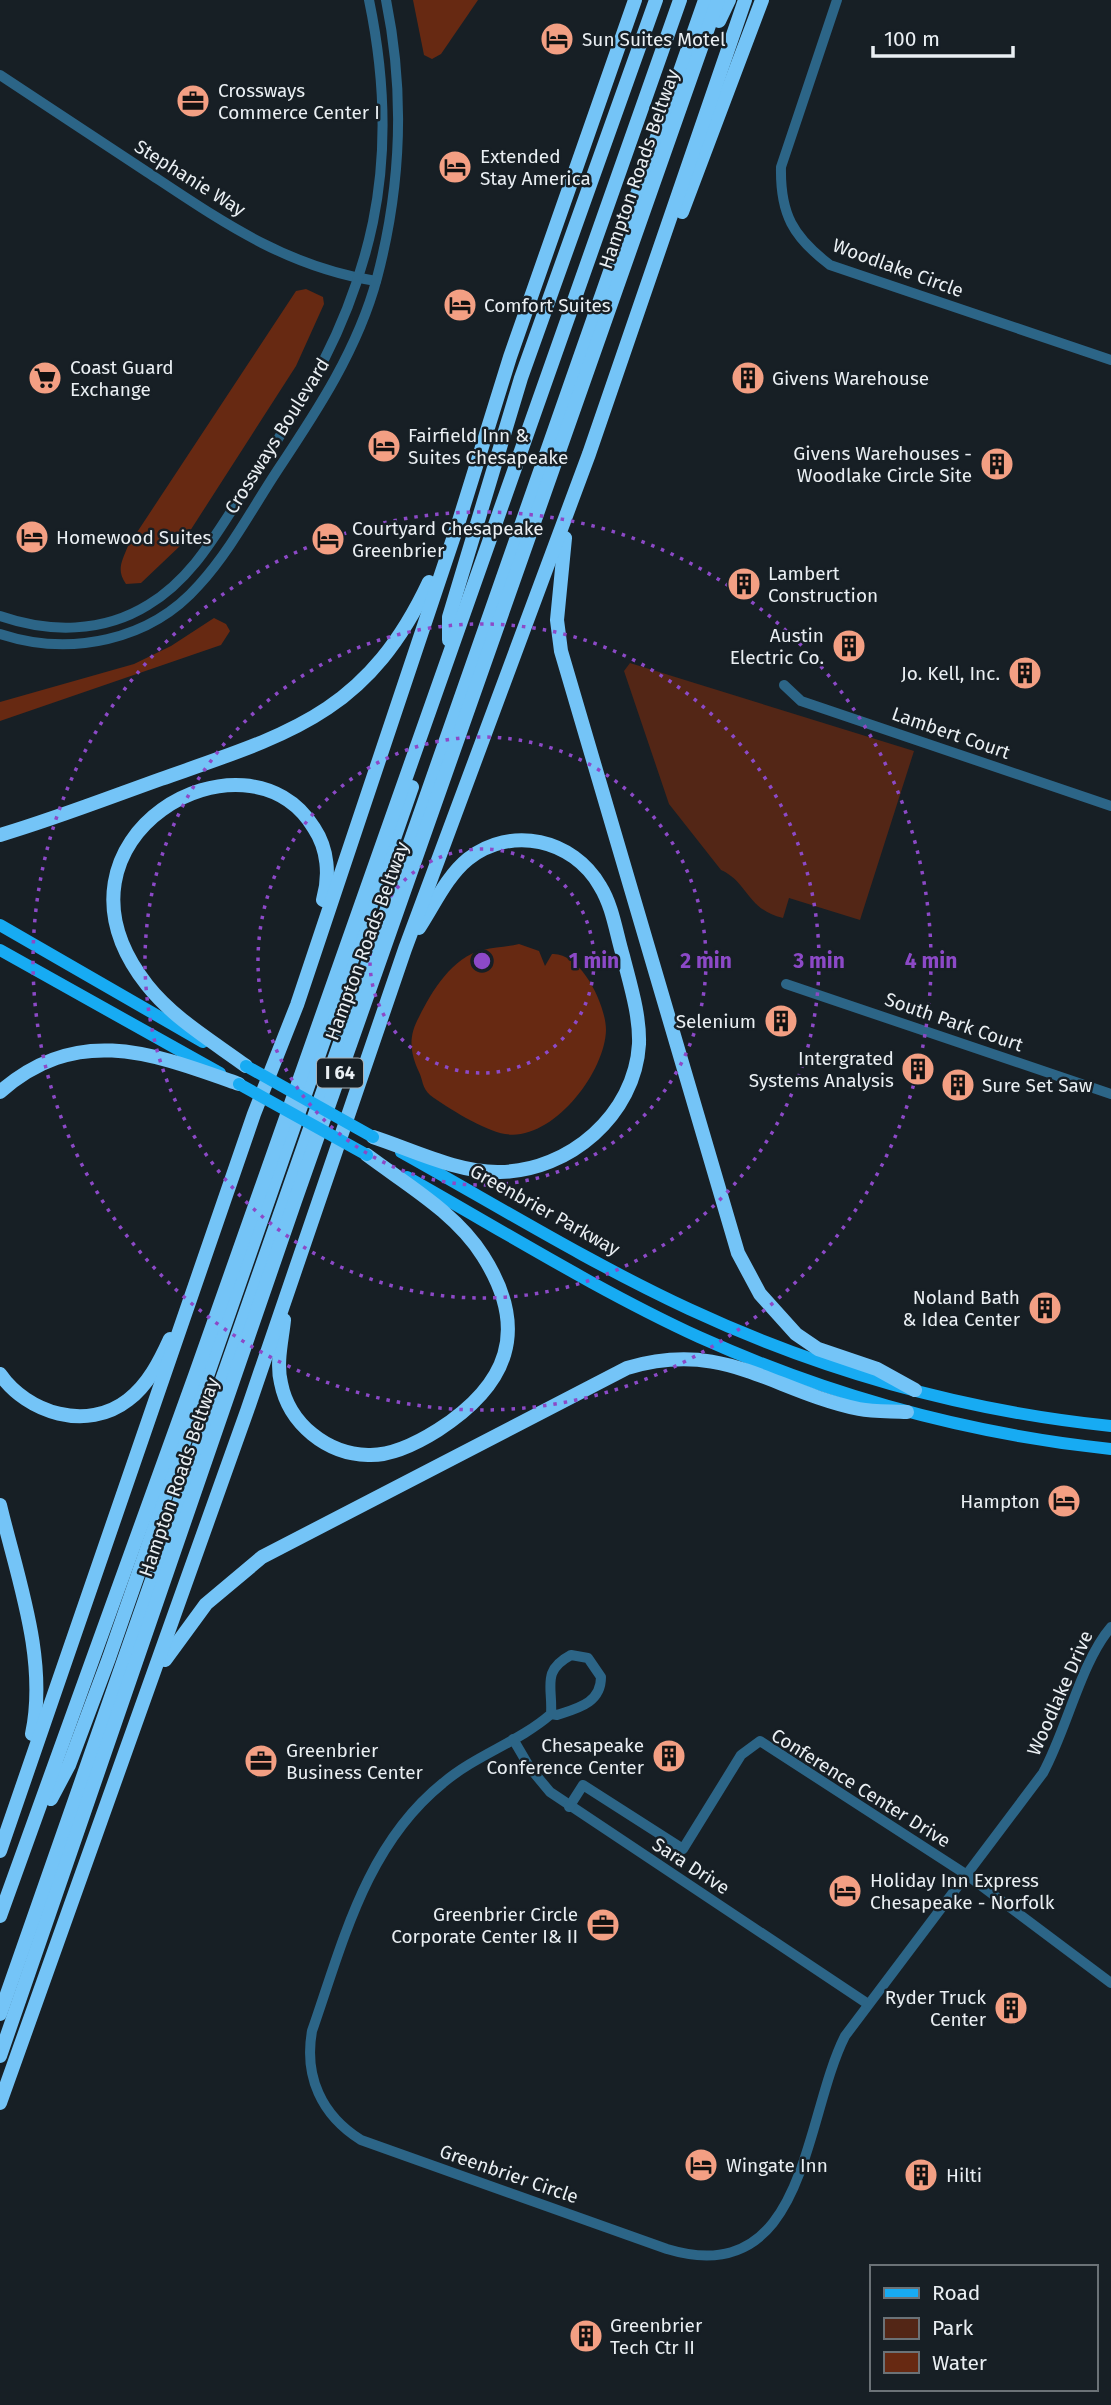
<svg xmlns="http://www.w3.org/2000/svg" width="1111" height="2405" font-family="'Fira Sans',sans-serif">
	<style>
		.green { fill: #532616 }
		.water { fill: #672912 }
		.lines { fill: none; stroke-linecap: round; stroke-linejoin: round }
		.minor { stroke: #2c6587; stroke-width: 10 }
		.major { stroke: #17abf3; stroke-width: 12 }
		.highway { stroke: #74c4f7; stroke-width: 14 }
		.major-bridge { stroke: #17abf3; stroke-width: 12 }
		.ring { fill: none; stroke: #8c49c7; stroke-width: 3.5; stroke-dasharray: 3.5 7 }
		.labels { text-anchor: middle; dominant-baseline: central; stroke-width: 5; stroke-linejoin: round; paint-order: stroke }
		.shield { fill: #171f25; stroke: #abb1b5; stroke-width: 2 }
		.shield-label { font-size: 18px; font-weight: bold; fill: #eaeff3 }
		.poi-label { font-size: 19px; fill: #eaeff3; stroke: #171f25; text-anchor: start }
		.street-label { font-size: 19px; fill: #eaeff3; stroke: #171f25 }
		.centre { fill: #8c49c7; stroke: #171f25; stroke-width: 3.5 }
		.ring-label { font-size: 21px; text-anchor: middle; font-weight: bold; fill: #8c49c7; stroke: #171f25; stroke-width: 5; stroke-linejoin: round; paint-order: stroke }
	</style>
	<rect width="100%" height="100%" fill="#171f25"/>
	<!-- green -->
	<path class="green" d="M630,663L914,751L860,920L789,898L783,918C747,910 748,882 721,870L669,804L624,671Z"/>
	<!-- water -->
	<g class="water">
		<polygon points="413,0 478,0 441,54 432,59 424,55"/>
		<path d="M306,289L323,297L324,304L296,366L181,545L141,583L126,584C116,570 122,561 128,546L296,291Z"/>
		<polygon points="214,618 226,624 230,631 221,645 0,721 0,702 134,664 171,646"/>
		<path d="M519,944L539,951L545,966L552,954C581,952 606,1005 606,1030C605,1073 552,1142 505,1134C485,1131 446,1107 430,1095C422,1088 423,1080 419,1072C410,1052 408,1037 419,1017C432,991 452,957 483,950C495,947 507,947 519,944Z"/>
	</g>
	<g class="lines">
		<!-- minor -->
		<g class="minor">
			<path d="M837,0L781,167C780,214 793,237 830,265L1111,360"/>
			<path d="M0,75C49,107 98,140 147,172C221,221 286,267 376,281"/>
			<path d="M0,616C49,633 103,633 148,605C192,579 216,534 243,493C303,401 350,331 373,222C388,149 384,72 369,0"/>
			<path d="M0,634C70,657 150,641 199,585C230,551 252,509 277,471C317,411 358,349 377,278C401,187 405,93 386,0"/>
			<polyline points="784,685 801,701 1111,806"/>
			<polyline points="786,984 1111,1094"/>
			<path d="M551,1714C553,1687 541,1671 571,1655L588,1658L601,1677C601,1703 578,1708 557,1715L551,1714C519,1742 476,1755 443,1783C366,1845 343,1942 312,2031C304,2076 321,2115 361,2140L667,2249C807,2291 803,2119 845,2036L1043,1773C1067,1729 1081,1662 1111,1627"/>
			<polyline points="513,1739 530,1768 550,1792 868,2004"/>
			<polyline points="569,1807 583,1785 683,1849 741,1755 760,1741 967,1875 1111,1983"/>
		</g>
		<!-- major -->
		<g class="major">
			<polyline points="0,925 203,1042"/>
			<polyline points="0,950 220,1073"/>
			<path d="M401,1152C496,1205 590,1263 689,1309C822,1371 965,1411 1111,1426"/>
			<path d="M407,1177C503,1231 599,1291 699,1337C830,1396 968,1434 1111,1449"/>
		</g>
		<!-- highway -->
		<g class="highway">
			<polyline points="719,21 729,0"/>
			<polyline points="682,212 762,0"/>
			<polyline points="565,538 557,620 561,651 738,1253 760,1294 796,1334 818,1349 877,1369 915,1390"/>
			<polyline points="449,640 449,617 521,378 656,0"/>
			<path d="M0,835C54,819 108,798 161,779C289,734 367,714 429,582"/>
			<path d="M246,1066C212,1041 173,1018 147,985C31,837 247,718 314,828C328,849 330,876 323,900"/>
			<path d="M0,1092C78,1023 154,1054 239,1084"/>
			<path d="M373,1137C413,1150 458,1173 500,1172C569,1171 635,1115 639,1044C640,1015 630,984 623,956C616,933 613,907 600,886C573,839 511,825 468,859C447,876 434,905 419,928"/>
			<path d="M284,1320C282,1340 276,1363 281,1383C289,1424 327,1454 368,1455C391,1456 419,1442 438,1430C508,1385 530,1330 483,1256C456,1213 407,1185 367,1155"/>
			<path d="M0,1374C27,1413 87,1432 128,1400C148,1385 160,1361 170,1339"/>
			<path d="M0,1505C17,1577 48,1659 32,1734"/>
			<path d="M165,1660L206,1604L262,1557L627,1368C725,1339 770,1390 859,1409C874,1412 891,1411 907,1412"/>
			<polyline points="51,1799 69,1765 109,1658 412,787"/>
			<polyline points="0,1851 254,1114 297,1005 459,521 510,357 635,0"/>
			<polyline points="0,1916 196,1373 680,0"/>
			<polyline points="0,2014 705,0"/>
			<polyline points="0,2056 295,1201 718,0"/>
			<polyline points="0,2103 247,1411 405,949 589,454 745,0"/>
		</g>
		<!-- major-bridge -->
		<g class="major-bridge">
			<polyline points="246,1066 373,1137"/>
			<polyline points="239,1084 367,1155"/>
		</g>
	</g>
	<!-- distance rings -->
	<g class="ring">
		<circle cx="482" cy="961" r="112"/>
		<circle cx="482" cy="961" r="224"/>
		<circle cx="482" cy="961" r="337"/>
		<circle cx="482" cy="961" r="449"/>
	</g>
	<!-- icons -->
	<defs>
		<symbol id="hotel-disc" viewBox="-11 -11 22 22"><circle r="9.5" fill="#f39f83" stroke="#171f25"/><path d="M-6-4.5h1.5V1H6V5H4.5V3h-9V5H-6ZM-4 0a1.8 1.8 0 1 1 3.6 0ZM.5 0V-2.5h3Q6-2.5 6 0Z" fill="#111"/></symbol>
		<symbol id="office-disc" viewBox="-11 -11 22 22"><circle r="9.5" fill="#f39f83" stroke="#171f25"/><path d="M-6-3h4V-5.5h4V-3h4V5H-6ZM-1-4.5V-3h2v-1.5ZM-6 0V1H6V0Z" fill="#111"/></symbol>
		<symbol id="supermarket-disc" viewBox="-11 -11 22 22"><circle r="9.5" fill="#f39f83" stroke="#171f25"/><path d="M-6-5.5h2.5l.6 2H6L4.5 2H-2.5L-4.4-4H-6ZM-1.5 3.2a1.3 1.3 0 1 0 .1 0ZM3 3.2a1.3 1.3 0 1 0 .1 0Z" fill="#111"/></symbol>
		<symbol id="building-disc" viewBox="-11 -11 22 22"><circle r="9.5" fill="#f39f83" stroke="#171f25"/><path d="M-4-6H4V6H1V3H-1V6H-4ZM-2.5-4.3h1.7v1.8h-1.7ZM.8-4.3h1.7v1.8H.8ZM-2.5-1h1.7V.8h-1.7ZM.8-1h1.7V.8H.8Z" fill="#111"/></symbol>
	</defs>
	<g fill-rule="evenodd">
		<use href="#hotel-disc" x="538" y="20" width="38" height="38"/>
		<use href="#office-disc" x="174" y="82" width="38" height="38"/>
		<use href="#hotel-disc" x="436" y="148" width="38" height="38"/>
		<use href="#hotel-disc" x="441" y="286" width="38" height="38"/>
		<use href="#supermarket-disc" x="26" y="359" width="38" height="38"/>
		<use href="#building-disc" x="729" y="359" width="38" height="38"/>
		<use href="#hotel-disc" x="365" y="427" width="38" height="38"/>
		<use href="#building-disc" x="978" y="445" width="38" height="38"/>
		<use href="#hotel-disc" x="13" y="518" width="38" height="38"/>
		<use href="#hotel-disc" x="309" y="520" width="38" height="38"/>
		<use href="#building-disc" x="725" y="565" width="38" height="38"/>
		<use href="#building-disc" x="830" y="627" width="38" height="38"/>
		<use href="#building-disc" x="1006" y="654" width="38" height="38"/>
		<use href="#building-disc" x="762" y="1002" width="38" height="38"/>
		<use href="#building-disc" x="899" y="1050" width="38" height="38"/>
		<use href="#building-disc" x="939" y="1066" width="38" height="38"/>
		<use href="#building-disc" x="1026" y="1289" width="38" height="38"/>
		<use href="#hotel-disc" x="1045" y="1482" width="38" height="38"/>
		<use href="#building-disc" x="650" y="1737" width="38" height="38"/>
		<use href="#office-disc" x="242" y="1742" width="38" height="38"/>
		<use href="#hotel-disc" x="826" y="1872" width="38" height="38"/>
		<use href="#office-disc" x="584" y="1906" width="38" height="38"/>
		<use href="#building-disc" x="992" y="1989" width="38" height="38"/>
		<use href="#hotel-disc" x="682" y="2146" width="38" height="38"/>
		<use href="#building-disc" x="902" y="2156" width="38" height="38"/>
		<use href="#building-disc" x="567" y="2317" width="38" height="38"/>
	</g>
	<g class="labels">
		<!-- shield labels -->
		<rect class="shield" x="317" y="1058.5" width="46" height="29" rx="5"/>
		<g class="shield-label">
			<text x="340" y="1073">I 64</text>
		</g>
		<!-- poi labels -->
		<g class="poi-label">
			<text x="582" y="39">Sun Suites Motel</text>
			<text x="218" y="90">Crossways<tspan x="218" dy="22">Commerce Center I</tspan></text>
			<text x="480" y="156">Extended<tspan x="480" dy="22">Stay America</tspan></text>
			<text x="484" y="305">Comfort Suites</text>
			<text x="70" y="367">Coast Guard<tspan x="70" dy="22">Exchange</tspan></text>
			<text x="772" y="378">Givens Warehouse</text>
			<text x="408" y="435">Fairfield Inn &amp;<tspan x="408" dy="22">Suites Chesapeake</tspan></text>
			<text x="972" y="453" text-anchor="end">Givens Warehouses -<tspan x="972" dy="22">Woodlake Circle Site</tspan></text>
			<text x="352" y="528">Courtyard Chesapeake<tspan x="352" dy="22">Greenbrier</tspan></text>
			<text x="56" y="537">Homewood Suites</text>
			<text x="768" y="573">Lambert<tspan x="768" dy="22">Construction</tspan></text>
			<text x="824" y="635" text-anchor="end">Austin<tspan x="824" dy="22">Electric Co.</tspan></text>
			<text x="1000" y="673" text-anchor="end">Jo. Kell, Inc.</text>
			<text x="756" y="1021" text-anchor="end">Selenium</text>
			<text x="894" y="1058" text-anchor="end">Intergrated<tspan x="894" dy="22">Systems Analysis</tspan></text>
			<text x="982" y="1085">Sure Set Saw</text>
			<text x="1020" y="1297" text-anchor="end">Noland Bath<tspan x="1020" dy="22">&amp; Idea Center</tspan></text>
			<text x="1040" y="1501" text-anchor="end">Hampton</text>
			<text x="644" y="1745" text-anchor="end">Chesapeake<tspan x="644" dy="22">Conference Center</tspan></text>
			<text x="286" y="1750">Greenbrier<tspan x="286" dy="22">Business Center</tspan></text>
			<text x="870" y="1880">Holiday Inn Express<tspan x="870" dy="22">Chesapeake - Norfolk</tspan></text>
			<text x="578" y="1914" text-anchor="end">Greenbrier Circle<tspan x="578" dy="22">Corporate Center I&amp; II</tspan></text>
			<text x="986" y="1997" text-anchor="end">Ryder Truck<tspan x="986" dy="22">Center</tspan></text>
			<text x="726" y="2165">Wingate Inn</text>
			<text x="946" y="2175">Hilti</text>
			<text x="610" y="2325">Greenbrier<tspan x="610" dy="22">Tech Ctr II</tspan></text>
		</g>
		<!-- street labels -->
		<g class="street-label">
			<text transform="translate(639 169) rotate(-71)">Hampton Roads Beltway</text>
			<text transform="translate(190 178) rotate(32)">Stephanie Way</text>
			<text transform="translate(898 268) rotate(20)">Woodlake Circle</text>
			<text transform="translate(277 436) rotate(-58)">Crossways Boulevard</text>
			<text transform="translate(951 733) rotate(19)">Lambert Court</text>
			<text transform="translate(367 941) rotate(-70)">Hampton Roads Beltway</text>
			<text transform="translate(954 1022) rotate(19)">South Park Court</text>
			<text transform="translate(545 1210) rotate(29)">Greenbrier Parkway</text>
			<text transform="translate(179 1477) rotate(-71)">Hampton Roads Beltway</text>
			<text transform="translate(1060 1693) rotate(-66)">Woodlake Drive</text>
			<text transform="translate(861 1788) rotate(32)">Conference Center Drive</text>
			<text transform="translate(691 1866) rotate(33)">Sara Drive</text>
			<text transform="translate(509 2174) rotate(19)">Greenbrier Circle</text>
		</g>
	</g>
	<circle cx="482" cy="961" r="10" class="centre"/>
	<g class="ring-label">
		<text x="594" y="968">1 min</text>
		<text x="706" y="968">2 min</text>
		<text x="819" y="968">3 min</text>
		<text x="931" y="968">4 min</text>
	</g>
	<!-- legend -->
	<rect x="870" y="2265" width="228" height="126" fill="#171f25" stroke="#6b7277" stroke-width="2"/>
	<rect x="884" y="2288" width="35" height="10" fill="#17abf3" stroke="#6b7277" stroke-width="2"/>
	<text x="932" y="2300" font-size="21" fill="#eaeff3">Road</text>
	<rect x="884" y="2318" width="35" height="21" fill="#532616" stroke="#6b7277" stroke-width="2"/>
	<text x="932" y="2335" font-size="21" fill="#eaeff3">Park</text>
	<rect x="884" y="2352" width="35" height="21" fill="#672912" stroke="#6b7277" stroke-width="2"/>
	<text x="932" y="2370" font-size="21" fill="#eaeff3">Water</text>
	<!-- scale -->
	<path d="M873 46v10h140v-10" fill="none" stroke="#eaeff3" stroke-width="3.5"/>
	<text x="884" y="46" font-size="21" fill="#eaeff3" stroke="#171f25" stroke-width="5" paint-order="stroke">100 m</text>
</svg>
